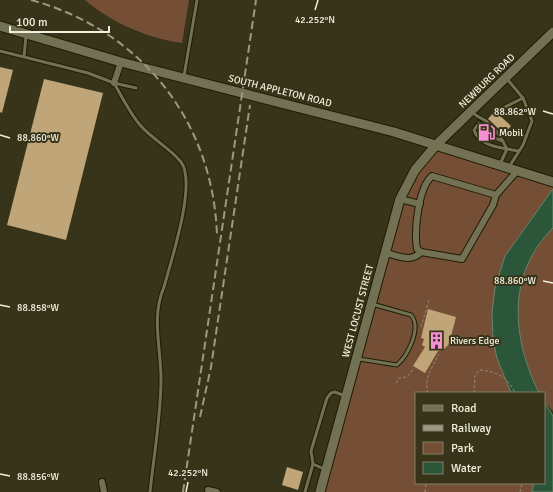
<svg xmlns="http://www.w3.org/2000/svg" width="553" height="492" font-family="Signika,sans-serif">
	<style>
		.green { fill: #754f35 }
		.water { fill: #2c563a; stroke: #67846b }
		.building { fill: #c0a579 }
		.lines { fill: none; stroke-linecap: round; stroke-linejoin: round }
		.lane-casing { stroke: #1e1c02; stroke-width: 5 }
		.street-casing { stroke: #1e1c02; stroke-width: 8 }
		.secondary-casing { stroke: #1e1c02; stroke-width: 11 }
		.path { stroke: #8f8d77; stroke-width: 1; stroke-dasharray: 3 2; stroke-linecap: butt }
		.lane { stroke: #737153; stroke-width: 3 }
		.street { stroke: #737153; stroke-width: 6 }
		.secondary { stroke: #737153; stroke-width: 9 }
		.rail { stroke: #9b9983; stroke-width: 2; stroke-dasharray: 8 4; stroke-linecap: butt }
		.ticks { fill: none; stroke: #f0efde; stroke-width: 1.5 }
		.labels { text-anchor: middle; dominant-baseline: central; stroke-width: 4; stroke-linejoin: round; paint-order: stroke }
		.street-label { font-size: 10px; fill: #f0efde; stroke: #373419 }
		.poi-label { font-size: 10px; fill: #f0efde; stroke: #373419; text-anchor: start }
		.ticks-label { font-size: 10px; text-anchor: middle; fill: #f0efde; stroke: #373419; stroke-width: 4; stroke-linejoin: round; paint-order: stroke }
	</style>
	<rect width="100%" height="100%" fill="#373419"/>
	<!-- green -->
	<g class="green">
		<path d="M85,0H189L182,43C147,38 112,23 85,0Z"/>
		<polygon points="436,145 553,183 553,189 505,256 497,358 511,393 416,393 416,483 534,483 532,492 320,492 400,199"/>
		<path d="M553,228V411L544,402V393H539C512,338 506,274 553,228Z"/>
	</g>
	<!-- water -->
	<g class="water">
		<path d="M553,189V228C506,274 512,338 539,393H511L497,358L493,340L492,313L495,288L505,256Z"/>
		<polygon points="544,402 553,416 553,492 532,492 534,483 544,483"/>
	</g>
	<!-- building -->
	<g class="building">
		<polygon points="0,67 13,70 2,113 0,112"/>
		<polygon points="44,79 103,93 66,240 7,225"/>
		<polygon points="495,111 511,126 504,134 488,119"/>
		<polygon points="485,124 494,134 489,135 487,140 478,131"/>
		<polygon points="428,309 456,317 449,344 443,350 438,351 425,373 413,366 425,347 422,345 424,339 421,338"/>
		<polygon points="287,467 303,472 298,490 282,485"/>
	</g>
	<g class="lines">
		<defs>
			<g id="lane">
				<polyline points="0,51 88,73 114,83 136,88"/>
				<polyline points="24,56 26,36"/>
				<polyline points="184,76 197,0"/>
				<polyline points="507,79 523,98 532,121 523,145 509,167"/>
				<path d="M114,83C122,97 130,113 140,125C152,139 170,148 181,162C197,183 171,261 164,287C151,317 161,347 161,379C161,416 154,454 150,492"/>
				<polyline points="499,110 523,98"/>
				<path d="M472,112C477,117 481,118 486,121C496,128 501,138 507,149L500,164"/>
				<path d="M479,123L474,130C479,147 504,148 519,151"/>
				<polyline points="491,137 503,141"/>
				<path d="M359,359L397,365C408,355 422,328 411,315L372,304"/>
				<polyline points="324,469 313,464 311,451 327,398 331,393 335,392 345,396"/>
				<polyline points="305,492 313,464"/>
			</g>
			<g id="street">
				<polyline points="114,83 121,62"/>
				<path d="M496,195L432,176C418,188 414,231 417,249L421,252L462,259L493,205L496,195L517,171"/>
				<polyline points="400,199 420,204"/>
				<path d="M386,253C399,256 411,263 421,252"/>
				<polyline points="102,482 104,492"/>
				<polyline points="208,490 217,492"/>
			</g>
			<g id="secondary">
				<polyline points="0,26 121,62 394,132 553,182"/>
				<polyline points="320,492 400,199 415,170 436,145 553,32"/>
			</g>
		</defs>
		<!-- lane casing -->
		<use href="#lane" class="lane-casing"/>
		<!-- street casing -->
		<use href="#street" class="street-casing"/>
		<!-- secondary casing -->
		<use href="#secondary" class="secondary-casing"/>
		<!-- path -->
		<g class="path">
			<polyline points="421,327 429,300"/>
			<polyline points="396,383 399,378 407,377 414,368"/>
			<path d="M428,393C423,379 433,366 439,354"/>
			<path d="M474,393L475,376L479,370C496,371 508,377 515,393"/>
			<polyline points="425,492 426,483"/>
			<polyline points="520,492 522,483"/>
		</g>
		<!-- lane -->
		<use href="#lane" class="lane"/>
		<!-- street -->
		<use href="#street" class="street"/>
		<!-- secondary -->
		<use href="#secondary" class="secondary"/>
		<!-- rail -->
		<g class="rail">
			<path d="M31,0C141,30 213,121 217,235"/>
			<polyline points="200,417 211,367 250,105"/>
			<polyline points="183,492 256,0"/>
		</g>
	</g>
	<!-- ticks -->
	<path class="ticks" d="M315,10L318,0M543,111L553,114M0,135L10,138M543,281L553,283M0,305L10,307M0,474L10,476M186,492L188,482"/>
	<!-- icons -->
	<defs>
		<symbol id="fuel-bare" viewBox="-9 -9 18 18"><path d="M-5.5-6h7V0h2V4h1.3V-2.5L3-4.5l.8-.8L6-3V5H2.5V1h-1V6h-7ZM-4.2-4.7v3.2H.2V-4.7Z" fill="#f591d2" stroke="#373419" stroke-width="2.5" paint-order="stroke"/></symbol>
		<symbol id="building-bare" viewBox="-9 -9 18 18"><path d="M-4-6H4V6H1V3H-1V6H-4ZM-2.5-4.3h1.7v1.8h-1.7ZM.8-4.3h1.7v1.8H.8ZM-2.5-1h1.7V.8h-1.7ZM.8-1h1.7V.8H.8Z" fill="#f591d2" stroke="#373419" stroke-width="2.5" paint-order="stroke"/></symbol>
	</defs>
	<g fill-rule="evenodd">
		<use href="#fuel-bare" x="474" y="120" width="25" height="25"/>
		<use href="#building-bare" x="424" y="328" width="25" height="25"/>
	</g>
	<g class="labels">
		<!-- street labels -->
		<g class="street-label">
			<text transform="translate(487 81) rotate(-44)">NEWBURG ROAD</text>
			<text transform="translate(280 91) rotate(14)">SOUTH APPLETON ROAD</text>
			<text transform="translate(358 311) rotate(-75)">WEST LOCUST STREET</text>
		</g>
		<!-- poi labels -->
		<g class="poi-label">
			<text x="499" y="133">Mobil</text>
			<text x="450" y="341">Rivers Edge</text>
		</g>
	</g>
	<g class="ticks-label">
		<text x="315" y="23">42.252°N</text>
		<text x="515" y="115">88.862°W</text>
		<text x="38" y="141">88.860°W</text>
		<text x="515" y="284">88.860°W</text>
		<text x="38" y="311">88.858°W</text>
		<text x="188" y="476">42.252°N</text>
		<text x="38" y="480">88.856°W</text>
	</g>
	<!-- legend -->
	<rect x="415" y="392" width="130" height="92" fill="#373419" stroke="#817f68"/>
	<rect x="423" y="405" width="20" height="6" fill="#737153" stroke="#817f68"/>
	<text x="451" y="412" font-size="12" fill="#f0efde">Road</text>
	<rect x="423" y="425" width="20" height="6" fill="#9b9983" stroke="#817f68"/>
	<text x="451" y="432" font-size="12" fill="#f0efde">Railway</text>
	<rect x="423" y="442" width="20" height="12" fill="#754f35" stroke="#817f68"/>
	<text x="451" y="452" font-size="12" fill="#f0efde">Park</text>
	<rect x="423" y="462" width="20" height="12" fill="#2c563a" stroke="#817f68"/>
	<text x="451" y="472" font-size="12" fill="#f0efde">Water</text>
	<!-- scale -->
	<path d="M10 26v6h99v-6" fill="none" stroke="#f0efde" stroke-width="2"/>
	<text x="16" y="26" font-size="12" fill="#f0efde" stroke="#373419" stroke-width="3" paint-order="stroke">100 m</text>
</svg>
